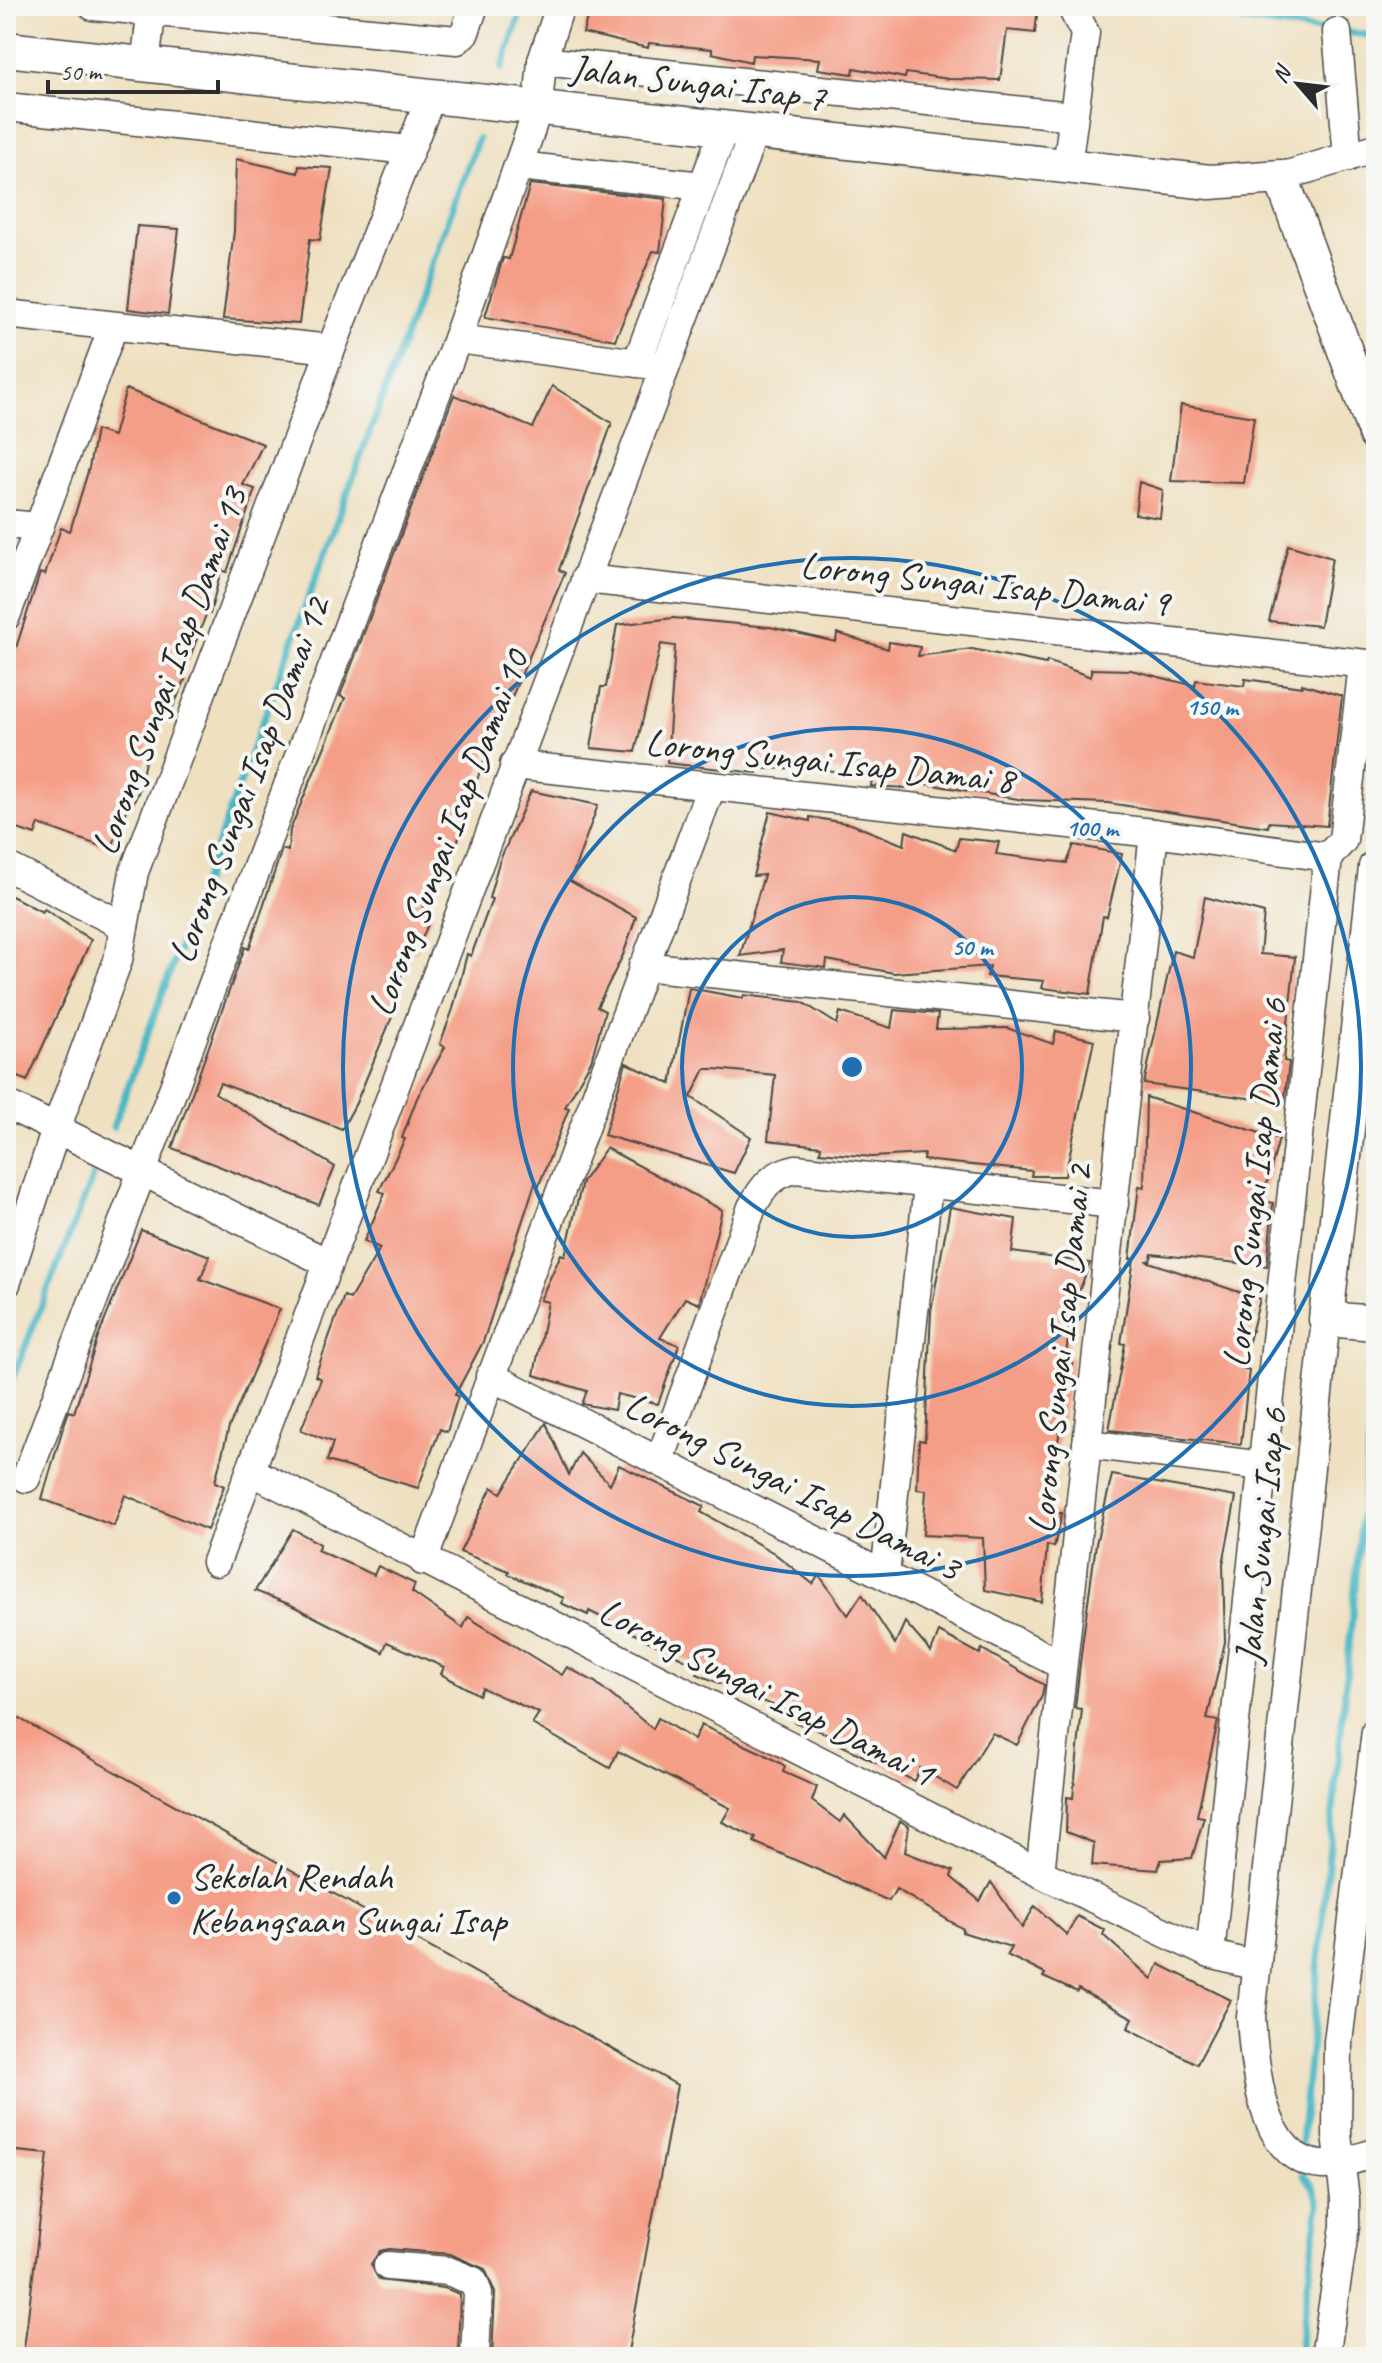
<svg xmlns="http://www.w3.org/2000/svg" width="1382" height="2363" font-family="Caveat,sans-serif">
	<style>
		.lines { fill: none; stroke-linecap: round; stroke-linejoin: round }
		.stream { stroke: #4ab8c5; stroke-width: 7 }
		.building { fill: #f59e87 }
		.minor-casing { stroke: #484642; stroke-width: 31 }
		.tertiary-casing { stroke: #484642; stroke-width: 37 }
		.minor { stroke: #fff; stroke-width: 28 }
		.tertiary { stroke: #fff; stroke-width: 34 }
		.ring { fill: none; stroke: #1f6fb2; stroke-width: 4 }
		.poi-dot { fill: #1f6fb2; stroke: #f6f6f2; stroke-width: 3 }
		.labels { text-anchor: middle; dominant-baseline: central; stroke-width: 8; stroke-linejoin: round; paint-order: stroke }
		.street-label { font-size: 38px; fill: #2b2b2b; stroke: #f6f6f2 }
		.poi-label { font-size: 38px; fill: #2b2b2b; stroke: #f6f6f2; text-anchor: start }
		.centre { fill: #1f6fb2; stroke: #f6f6f2; stroke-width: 4 }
		.ring-label { font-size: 24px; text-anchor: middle; font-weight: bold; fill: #1f6fb2; stroke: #f6f6f2; stroke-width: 8; stroke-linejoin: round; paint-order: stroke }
	</style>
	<rect width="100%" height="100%" fill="#f6f6f2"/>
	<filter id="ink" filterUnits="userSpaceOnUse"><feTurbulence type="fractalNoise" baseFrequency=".0125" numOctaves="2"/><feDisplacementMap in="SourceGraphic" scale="16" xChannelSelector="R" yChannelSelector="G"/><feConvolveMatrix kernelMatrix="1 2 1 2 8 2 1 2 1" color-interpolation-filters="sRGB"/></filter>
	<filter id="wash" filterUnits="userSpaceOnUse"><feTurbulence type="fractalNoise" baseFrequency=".006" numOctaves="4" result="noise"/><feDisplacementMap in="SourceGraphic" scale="32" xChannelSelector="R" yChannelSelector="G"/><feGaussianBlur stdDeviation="1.8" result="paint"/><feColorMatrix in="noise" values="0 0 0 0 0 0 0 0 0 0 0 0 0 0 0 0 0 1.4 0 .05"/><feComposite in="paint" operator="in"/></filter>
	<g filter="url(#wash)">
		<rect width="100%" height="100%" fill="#efe0c1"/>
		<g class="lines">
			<!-- stream -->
			<g class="stream">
				<polyline points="1207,6 1243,21 1329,31"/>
				<polyline points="1342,32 1376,36"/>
				<polyline points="502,68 523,6"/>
				<polyline points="113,1127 478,139"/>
				<polyline points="6,1395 93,1176"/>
				<polyline points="1301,2143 1376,1370"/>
				<polyline points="1298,2357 1319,2203 1314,2187 1303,2175"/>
			</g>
		</g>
		<g id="blocks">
			<!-- building -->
			<g class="building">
				<polygon points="590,6 1038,6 1035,33 1007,30 1000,80 949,79 906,73 905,78 854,68 853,74 818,69 820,59 752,55 751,62 712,53 712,49 649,43 648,48 583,33"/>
				<polygon points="236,159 298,173 299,166 332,168 320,240 310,239 299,324 223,319 234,231"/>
				<polygon points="530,184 666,199 660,252 653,251 615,340 485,317 503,258 509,259"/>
				<polygon points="137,226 179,229 168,314 128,309"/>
				<polygon points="552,386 612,423 559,570 565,573 480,771 454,853 446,850 423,908 433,913 416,952 405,948 397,1005 356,1103 342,1129 220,1083 215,1093 335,1167 319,1205 172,1148 245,947 249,949 282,849 288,851 290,830 345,698 340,696 454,395 533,428"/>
				<polygon points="126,389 263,444 243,485 255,489 227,572 221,570 210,614 207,612 182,678 185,680 166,722 154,717 142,776 145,777 132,806 128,805 111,850 39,824 35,835 6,825 6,679 40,573 45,575 61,528 70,531 89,468 96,430 113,436"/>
				<polygon points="1181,405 1254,417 1244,483 1171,481"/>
				<polygon points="1139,482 1163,490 1160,518 1135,514"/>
				<polygon points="1288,545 1332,558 1320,626 1269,621"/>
				<polygon points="673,618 770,627 836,642 837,633 888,649 889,642 920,647 918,656 972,649 1046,664 1047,661 1091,677 1091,669 1131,670 1195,686 1196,680 1244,686 1245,679 1302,687 1302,684 1342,696 1327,826 1269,822 1268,827 1108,803 1024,800 908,781 908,788 871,786 872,777 795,765 794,768 757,769 757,773 667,763 675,646 661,644 635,752 591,748 601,687 606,687 617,625"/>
				<polygon points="531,791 598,805 570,881 636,917 623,955 597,1007 605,1011 591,1061 565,1107 569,1108 539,1185 535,1183 483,1342 455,1395 458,1396 447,1432 440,1429 418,1488 327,1461 333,1442 301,1430 321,1379 315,1376 344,1296 350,1299 380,1248 364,1241 385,1193 379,1191 405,1139 402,1138 417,1098 445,1047 440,1044 453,1009 467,954 471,956 492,899 489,898 499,862"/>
				<polygon points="770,812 810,821 810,817 851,824 904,845 906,831 956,850 959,838 999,842 996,854 1067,863 1074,845 1122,854 1107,917 1103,916 1090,994 1042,988 1044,981 987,976 990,966 894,973 827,960 826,968 781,962 783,950 740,956 764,875 753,876"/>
				<polygon points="6,893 42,912 44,909 91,940 27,1081 6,1071"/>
				<polygon points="1205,897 1264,913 1260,954 1295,957 1284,1061 1289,1062 1284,1103 1144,1084 1173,951 1193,957"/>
				<polygon points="689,988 743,998 744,995 802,1002 837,1024 840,1012 891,1028 894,1010 938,1014 936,1029 1007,1028 1053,1044 1056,1031 1094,1040 1065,1176 1031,1176 1032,1171 923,1160 924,1154 872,1157 820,1152 821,1146 768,1140 775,1075 715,1069 705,1069 691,1097 751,1137 734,1173 604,1135 626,1063 671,1084"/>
				<polygon points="1146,1097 1279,1139 1262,1201 1273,1203 1267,1266 1152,1254 1150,1261 1146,1261 1260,1299 1242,1368 1249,1370 1241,1444 1109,1430 1125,1344 1121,1343 1134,1259 1130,1259 1139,1186 1144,1187"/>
				<polygon points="606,1148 722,1210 699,1304 685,1298 660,1338 679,1345 658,1404 617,1394 614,1410 582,1404 587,1391 534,1375 548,1302 540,1300 561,1254 565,1256 582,1182"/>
				<polygon points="950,1207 1016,1219 1012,1252 1090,1263 1071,1312 1066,1356 1073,1358 1045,1513 1062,1513 1054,1547 1047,1545 1042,1602 985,1590 983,1538 923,1535 926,1490 917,1489 919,1440 925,1441 931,1311"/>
				<polygon points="141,1230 210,1256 200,1279 280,1309 229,1427 215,1482 224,1486 207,1530 125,1495 114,1526 42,1499 62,1431 69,1411 74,1413 97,1340"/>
				<polygon points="546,1423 569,1475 580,1453 610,1484 619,1465 704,1506 701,1512 774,1553 813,1584 819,1575 848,1615 862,1594 895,1644 905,1622 931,1652 939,1632 980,1654 982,1649 1044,1685 1042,1696 1017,1745 992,1733 957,1790 920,1768 914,1781 837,1743 840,1738 794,1722 797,1715 697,1674 700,1667 589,1611 588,1615 561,1603 564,1598 508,1574 509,1571 460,1552 492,1487 501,1493"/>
				<polygon points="1112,1475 1236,1497 1223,1564 1225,1642 1207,1719 1218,1721 1197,1816 1204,1817 1192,1858 1161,1860 1158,1870 1092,1865 1094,1843 1066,1832 1067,1797 1073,1798 1082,1709 1075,1708 1083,1638 1096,1544"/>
				<polygon points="293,1529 320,1544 317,1550 374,1575 378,1566 415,1584 412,1592 463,1628 468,1617 562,1675 567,1667 595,1682 653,1729 658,1718 694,1740 701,1725 762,1753 785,1766 783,1772 817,1787 812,1801 840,1822 844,1815 884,1857 900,1821 909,1826 905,1852 953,1871 951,1877 980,1901 991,1882 1022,1928 1035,1906 1067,1935 1077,1916 1105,1930 1103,1935 1152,1979 1159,1964 1231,2000 1197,2064 1128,2028 1133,2018 1078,1989 1077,1992 1043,1977 1045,1974 1007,1955 1011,1947 962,1932 963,1929 896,1889 889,1901 754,1842 756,1838 722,1822 730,1808 618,1751 610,1768 532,1724 539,1713 482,1688 479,1695 441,1674 444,1667 387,1642 383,1652 291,1605 255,1591"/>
				<polygon points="6,1711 677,2085 627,2357 492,2357 495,2293 485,2269 450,2254 389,2249 380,2251 371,2264 379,2280 444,2288 460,2294 458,2356 23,2357 48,2154 6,2150"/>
			</g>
		</g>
	</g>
	<g filter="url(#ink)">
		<use href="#blocks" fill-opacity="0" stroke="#484642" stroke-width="2"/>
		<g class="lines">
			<defs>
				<g id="minor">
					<polyline points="93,6 457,40 465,32 474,6"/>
					<polyline points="1337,32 1348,157"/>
					<polyline points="542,61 1072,116"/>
					<polyline points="145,66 152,6"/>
					<polyline points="6,107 409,150"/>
					<polyline points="518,166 703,186"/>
					<polyline points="1067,166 1085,33 1071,6"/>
					<polyline points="1281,177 1376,148"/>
					<polyline points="6,314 331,349"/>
					<polyline points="457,339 654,365"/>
					<polyline points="637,363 724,129"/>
					<polyline points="6,524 39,527"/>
					<polyline points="585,579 1376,665"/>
					<polyline points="6,616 113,327"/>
					<polyline points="514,765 1154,833 1328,857"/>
					<polyline points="6,866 124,926"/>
					<polyline points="643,966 1135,1018"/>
					<polyline points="6,1104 328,1263"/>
					<polyline points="6,1284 56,1129 118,960 134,872 331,349 432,94"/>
					<path d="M1326,1319L1251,2017C1254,2064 1261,2162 1322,2165C1342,2166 1357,2157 1376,2153"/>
					<polyline points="490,1376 1062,1665"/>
					<polyline points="1087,1444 1263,1466"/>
					<path d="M660,1460L752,1207C763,1187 772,1174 796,1169L1114,1204"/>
					<polyline points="251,1471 1040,1873 1210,1954 1256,1966"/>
					<polyline points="26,1478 457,339 531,129 538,106 542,61 560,6"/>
					<polyline points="423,1561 711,787"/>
					<polyline points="216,1562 754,132"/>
					<polyline points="885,1575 928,1185"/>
					<polyline points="1040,1873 1154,833"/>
					<polyline points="1210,1954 1328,857 1343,840 1363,664"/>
					<polyline points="388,2266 448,2271 473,2281 478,2293 475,2357"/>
					<polyline points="1325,2357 1345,2226 1345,2199 1337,2135 1338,2042 1376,1731"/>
				</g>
				<g id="tertiary">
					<polyline points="6,49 1210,182 1281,177 1376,435"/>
					<polyline points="1376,867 1326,1319 1376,1323"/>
				</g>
			</defs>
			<!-- minor casing -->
			<use href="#minor" class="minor-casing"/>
			<!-- tertiary casing -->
			<use href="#tertiary" class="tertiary-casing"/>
			<!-- minor -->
			<use href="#minor" class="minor"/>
			<!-- tertiary -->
			<use href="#tertiary" class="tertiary"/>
		</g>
	</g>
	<!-- distance rings -->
	<g class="ring">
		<circle cx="852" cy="1067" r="170"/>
		<circle cx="852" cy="1067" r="339"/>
		<circle cx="852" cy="1067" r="509"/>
	</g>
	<!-- markers -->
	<circle class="poi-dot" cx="174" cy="1898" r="8"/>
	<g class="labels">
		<!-- street labels -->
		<g class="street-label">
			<text transform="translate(698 83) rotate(7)">Jalan Sungai Isap 7</text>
			<text transform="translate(985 584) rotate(6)">Lorong Sungai Isap Damai 9</text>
			<text transform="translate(169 671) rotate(-70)">Lorong Sungai Isap Damai 13</text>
			<text transform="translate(830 761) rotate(6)">Lorong Sungai Isap Damai 8</text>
			<text transform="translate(249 780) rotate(-69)">Lorong Sungai Isap Damai 12</text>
			<text transform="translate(448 833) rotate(-69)">Lorong Sungai Isap Damai 10</text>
			<text transform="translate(1255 1183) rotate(-84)">Lorong Sungai Isap Damai 6</text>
			<text transform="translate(1060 1349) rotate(-84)">Lorong Sungai Isap Damai 2</text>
			<text transform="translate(793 1486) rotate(27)">Lorong Sungai Isap Damai 3</text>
			<text transform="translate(1261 1536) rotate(-84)">Jalan Sungai Isap 6</text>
			<text transform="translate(767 1692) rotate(27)">Lorong Sungai Isap Damai 1</text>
		</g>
		<!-- poi labels -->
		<g class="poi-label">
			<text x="190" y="1876">Sekolah Rendah<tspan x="190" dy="44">Kebangsaan Sungai Isap</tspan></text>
		</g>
	</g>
	<circle cx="852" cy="1067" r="12" class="centre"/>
	<g class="ring-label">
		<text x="1212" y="715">150 m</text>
		<text x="1092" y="836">100 m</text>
		<text x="972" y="955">50 m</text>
	</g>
	<!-- margin -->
	<rect width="1382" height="2363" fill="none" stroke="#f6f6f2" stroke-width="32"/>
	<!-- north arrow -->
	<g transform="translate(1298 84) rotate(298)" stroke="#f6f6f2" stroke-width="6" paint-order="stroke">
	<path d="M0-6L14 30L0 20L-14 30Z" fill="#2b2b2b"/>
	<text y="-12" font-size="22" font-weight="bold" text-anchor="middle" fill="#2b2b2b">N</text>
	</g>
	<!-- scale -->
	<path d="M48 80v12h170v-12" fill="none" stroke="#2b2b2b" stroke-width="4"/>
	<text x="60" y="80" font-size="24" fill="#2b2b2b" stroke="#f6f6f2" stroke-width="6" paint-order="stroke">50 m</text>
</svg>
